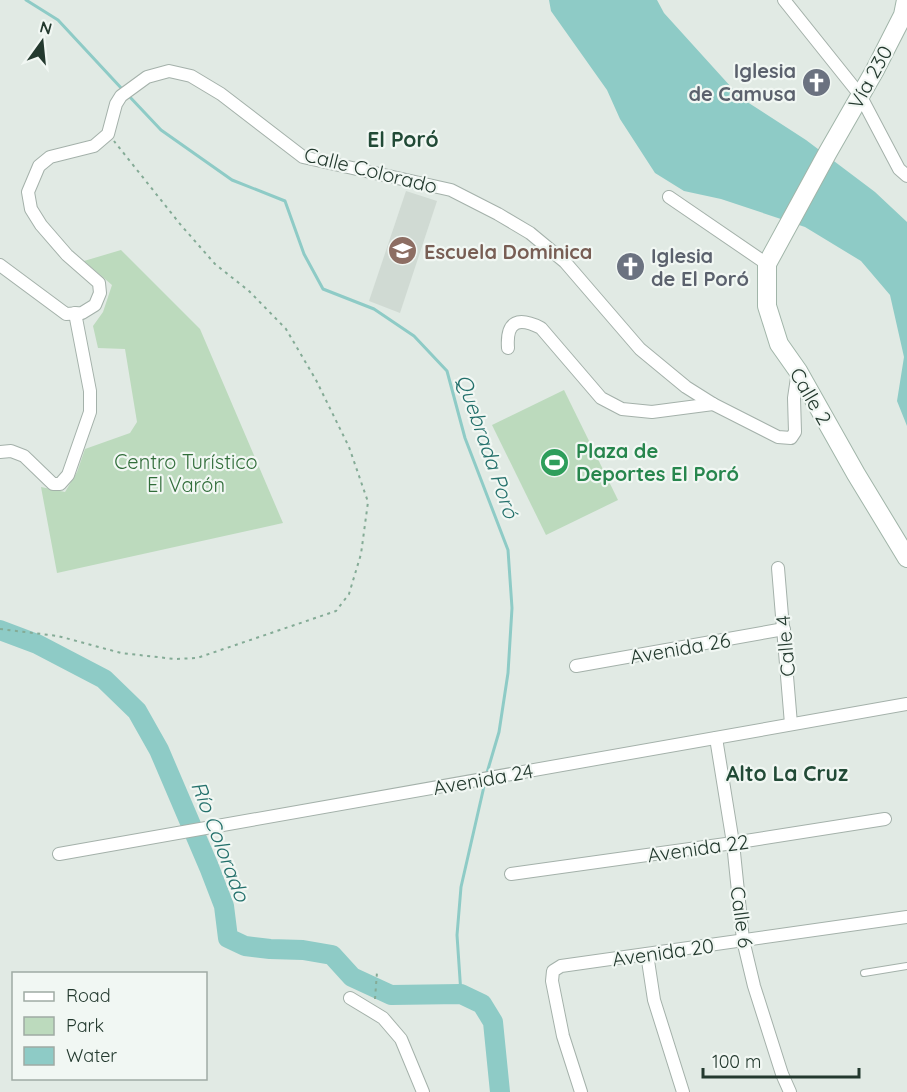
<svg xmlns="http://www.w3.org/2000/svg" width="907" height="1092" font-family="Quicksand,sans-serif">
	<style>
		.built { fill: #d0dad3 }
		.green { fill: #bcdabd }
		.water { fill: #8ecbc6 }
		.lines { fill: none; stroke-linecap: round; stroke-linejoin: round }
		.stream { stroke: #8ecbc6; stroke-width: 3 }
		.river { stroke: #8ecbc6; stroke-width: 20 }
		.service-casing { stroke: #a4b1aa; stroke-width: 8 }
		.minor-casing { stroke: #a4b1aa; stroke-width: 14 }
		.secondary-casing { stroke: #a1b5a9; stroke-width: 20 }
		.path { stroke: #84ab96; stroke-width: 2; stroke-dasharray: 3 4.5; stroke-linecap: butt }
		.service { stroke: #fff; stroke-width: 6 }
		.minor { stroke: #fff; stroke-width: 12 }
		.secondary { stroke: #fff; stroke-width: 18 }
		.labels { text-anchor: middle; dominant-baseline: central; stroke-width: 4.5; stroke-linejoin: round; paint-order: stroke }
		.worship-label { font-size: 20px; font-weight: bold; fill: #5b616d; stroke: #f1f7f3; text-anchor: end }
		.street-label { font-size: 20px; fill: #23392e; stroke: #f1f7f3 }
		.education-label { font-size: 20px; font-weight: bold; fill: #785e54; stroke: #f1f7f3; text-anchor: start }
		.leisure-label { font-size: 20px; font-weight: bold; fill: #27864d; stroke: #f1f7f3; text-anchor: start }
		.park-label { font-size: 20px; fill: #316d3a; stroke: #f1f7f3 }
		.neighbourhood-label { font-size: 21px; font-weight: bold; fill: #214a36; stroke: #f1f7f3 }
		.water-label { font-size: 21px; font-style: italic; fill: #23706b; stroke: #f1f7f3 }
	</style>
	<rect width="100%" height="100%" fill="#e1eae4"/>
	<!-- built -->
	<polygon class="built" points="406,191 437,201 400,313 369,301"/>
	<!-- green -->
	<g class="green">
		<polygon points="121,250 200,329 283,523 57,573 41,487 65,492 77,472 85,449 130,433 137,422 125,349 98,348 93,326 103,312 112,285 84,261"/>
		<polygon points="564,390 618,500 546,535 492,425"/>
	</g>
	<!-- water -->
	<polygon class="water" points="549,0 657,0 664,13 741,98 806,140 875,192 907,222 907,426 897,401 904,357 890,295 861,261 805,227 721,199 684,191 655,173 620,119 607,90 551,11"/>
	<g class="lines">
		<!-- stream -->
		<g class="stream">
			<polyline points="26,0 58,20 123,90"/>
			<polyline points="128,95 161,130 232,180 285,201 304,254 323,289 374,309 414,336 447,371 465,438 508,550 512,608 508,673 499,732 486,776"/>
			<polyline points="461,994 457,935 461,887 485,782"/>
		</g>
		<!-- river -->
		<polyline class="river" points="0,630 37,644 104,679 137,711 159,750 209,867 224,906 228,938 245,946 270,949 303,950 332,955 352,977 391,995 461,994 482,1004 493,1022 500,1092"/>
		<defs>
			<polyline id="service" points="864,973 907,966"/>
			<g id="minor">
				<polyline points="784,0 860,95 899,169 907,176"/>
				<polyline points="669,197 767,264"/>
				<polyline points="0,265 66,314 82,313 95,305 100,293 99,283 67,255 41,225 31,209 28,192 39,166 50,157 94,146 108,134 116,104 121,96 147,77 169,71 191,76 221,94 303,157 451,190 498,214 530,233 565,262 640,349 686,387 713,404 778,437 791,438 795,432 794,398 798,371"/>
				<path d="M508,348C506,320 519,317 541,328L601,398L622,409L652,412L713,404"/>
				<polyline points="0,452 11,451 24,456 53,484 60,484 68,475 90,412 90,391 75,313"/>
				<polyline points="778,568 791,724"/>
				<polyline points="576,666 784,629"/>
				<polyline points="716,738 733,843 743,940 754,986 782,1074 790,1092"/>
				<polyline points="59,854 907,704"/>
				<polyline points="511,874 733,843 885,819"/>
				<polyline points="647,954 654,1000 683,1092"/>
				<polyline points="350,998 383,1018 401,1039 423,1092"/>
				<polyline points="581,1092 563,1036 552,981 553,971 561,966 907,917"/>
			</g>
			<polyline id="secondary" points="906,0 903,15 875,70 828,152 767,264 767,306 779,344 798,371 856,474 907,558"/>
		</defs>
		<!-- service casing -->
		<use href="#service" class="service-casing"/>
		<!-- minor casing -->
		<use href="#minor" class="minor-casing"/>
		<!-- secondary casing -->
		<use href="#secondary" class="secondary-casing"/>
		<!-- path -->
		<g class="path">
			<polyline points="0,629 58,636 121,653 175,659 197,658 336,611 349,594 361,554 368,502 349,447 316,380 286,329 249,291 215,264 180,224 114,141"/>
			<polyline points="375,999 377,972"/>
		</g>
		<!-- service -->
		<use href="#service" class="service"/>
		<!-- minor -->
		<use href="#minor" class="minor"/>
		<!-- secondary -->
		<use href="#secondary" class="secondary"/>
	</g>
	<!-- icons -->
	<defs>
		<symbol id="church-disc" viewBox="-11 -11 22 22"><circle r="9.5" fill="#6b7280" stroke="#f1f7f3"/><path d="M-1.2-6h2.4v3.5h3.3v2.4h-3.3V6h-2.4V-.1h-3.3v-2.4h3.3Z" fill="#fff"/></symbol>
		<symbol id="school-disc" viewBox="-11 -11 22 22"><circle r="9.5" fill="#8d6e63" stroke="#f1f7f3"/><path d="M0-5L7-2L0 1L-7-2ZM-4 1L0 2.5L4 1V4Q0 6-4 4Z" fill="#fff"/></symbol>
		<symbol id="stadium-disc" viewBox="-11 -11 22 22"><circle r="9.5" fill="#2e9e5b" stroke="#f1f7f3"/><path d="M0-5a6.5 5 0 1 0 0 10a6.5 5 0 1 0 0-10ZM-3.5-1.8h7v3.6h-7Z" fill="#fff"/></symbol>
	</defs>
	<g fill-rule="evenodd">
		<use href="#church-disc" x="800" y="66" width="33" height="33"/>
		<use href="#school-disc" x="386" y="234" width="33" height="33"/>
		<use href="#church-disc" x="614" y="250" width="33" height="33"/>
		<use href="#stadium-disc" x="538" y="446" width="33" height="33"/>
	</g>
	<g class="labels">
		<!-- worship labels -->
		<g class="worship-label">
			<text x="796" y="70">Iglesia<tspan x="796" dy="23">de Camusa</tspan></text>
			<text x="651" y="255" text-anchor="start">Iglesia<tspan x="651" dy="23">de El Poró</tspan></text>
		</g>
		<!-- street labels -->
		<g class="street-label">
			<text transform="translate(870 77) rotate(-61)">Vía 230</text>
			<text transform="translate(371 170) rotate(14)">Calle Colorado</text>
			<text transform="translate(811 396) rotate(60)">Calle 2</text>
			<text transform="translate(785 646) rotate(-95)">Calle 4</text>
			<text transform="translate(680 648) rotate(-10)">Avenida 26</text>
			<text transform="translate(483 779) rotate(-10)">Avenida 24</text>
			<text transform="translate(698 848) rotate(-8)">Avenida 22</text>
			<text transform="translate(742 917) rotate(82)">Calle 6</text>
			<text transform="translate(663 952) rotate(-8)">Avenida 20</text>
		</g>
		<!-- education labels -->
		<g class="education-label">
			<text x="424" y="251">Escuela Dominica</text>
		</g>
		<!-- leisure labels -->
		<g class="leisure-label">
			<text x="576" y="450">Plaza de<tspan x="576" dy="23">Deportes El Poró</tspan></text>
		</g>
		<!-- park labels -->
		<g class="park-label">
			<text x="186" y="461">Centro Turístico<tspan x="186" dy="23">El Varón</tspan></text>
		</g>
		<!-- neighbourhood labels -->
		<g class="neighbourhood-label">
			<text x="403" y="139">El Poró</text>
			<text x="787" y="773">Alto La Cruz</text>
		</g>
		<!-- water labels -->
		<g class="water-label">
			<text transform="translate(488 446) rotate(71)">Quebrada Poró</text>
			<text transform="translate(221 841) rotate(69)">Río Colorado</text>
		</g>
	</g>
	<!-- legend -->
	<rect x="12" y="972" width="195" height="108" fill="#f1f7f3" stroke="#9faba4" stroke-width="1.5"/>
	<rect x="24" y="992" width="30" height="9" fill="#ffffff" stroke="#9faba4" stroke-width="1.5"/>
	<text x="66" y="1002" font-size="18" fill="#23392e">Road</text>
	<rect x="24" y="1017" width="30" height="18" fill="#bcdabd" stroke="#9faba4" stroke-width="1.5"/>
	<text x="66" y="1032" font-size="18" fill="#23392e">Park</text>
	<rect x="24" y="1047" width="30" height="18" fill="#8ecbc6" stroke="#9faba4" stroke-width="1.5"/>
	<text x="66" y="1062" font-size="18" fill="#23392e">Water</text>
	<!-- north arrow -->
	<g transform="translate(42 42) rotate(15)" stroke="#f1f7f3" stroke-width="4.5" paint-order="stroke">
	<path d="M0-4.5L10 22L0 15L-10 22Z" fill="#23392e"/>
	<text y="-9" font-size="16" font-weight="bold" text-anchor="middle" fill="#23392e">N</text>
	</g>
	<!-- scale -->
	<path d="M703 1068v9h156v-9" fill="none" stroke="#23392e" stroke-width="3"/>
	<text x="712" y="1068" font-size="18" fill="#23392e" stroke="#f1f7f3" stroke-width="4.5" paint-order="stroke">100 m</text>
</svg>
